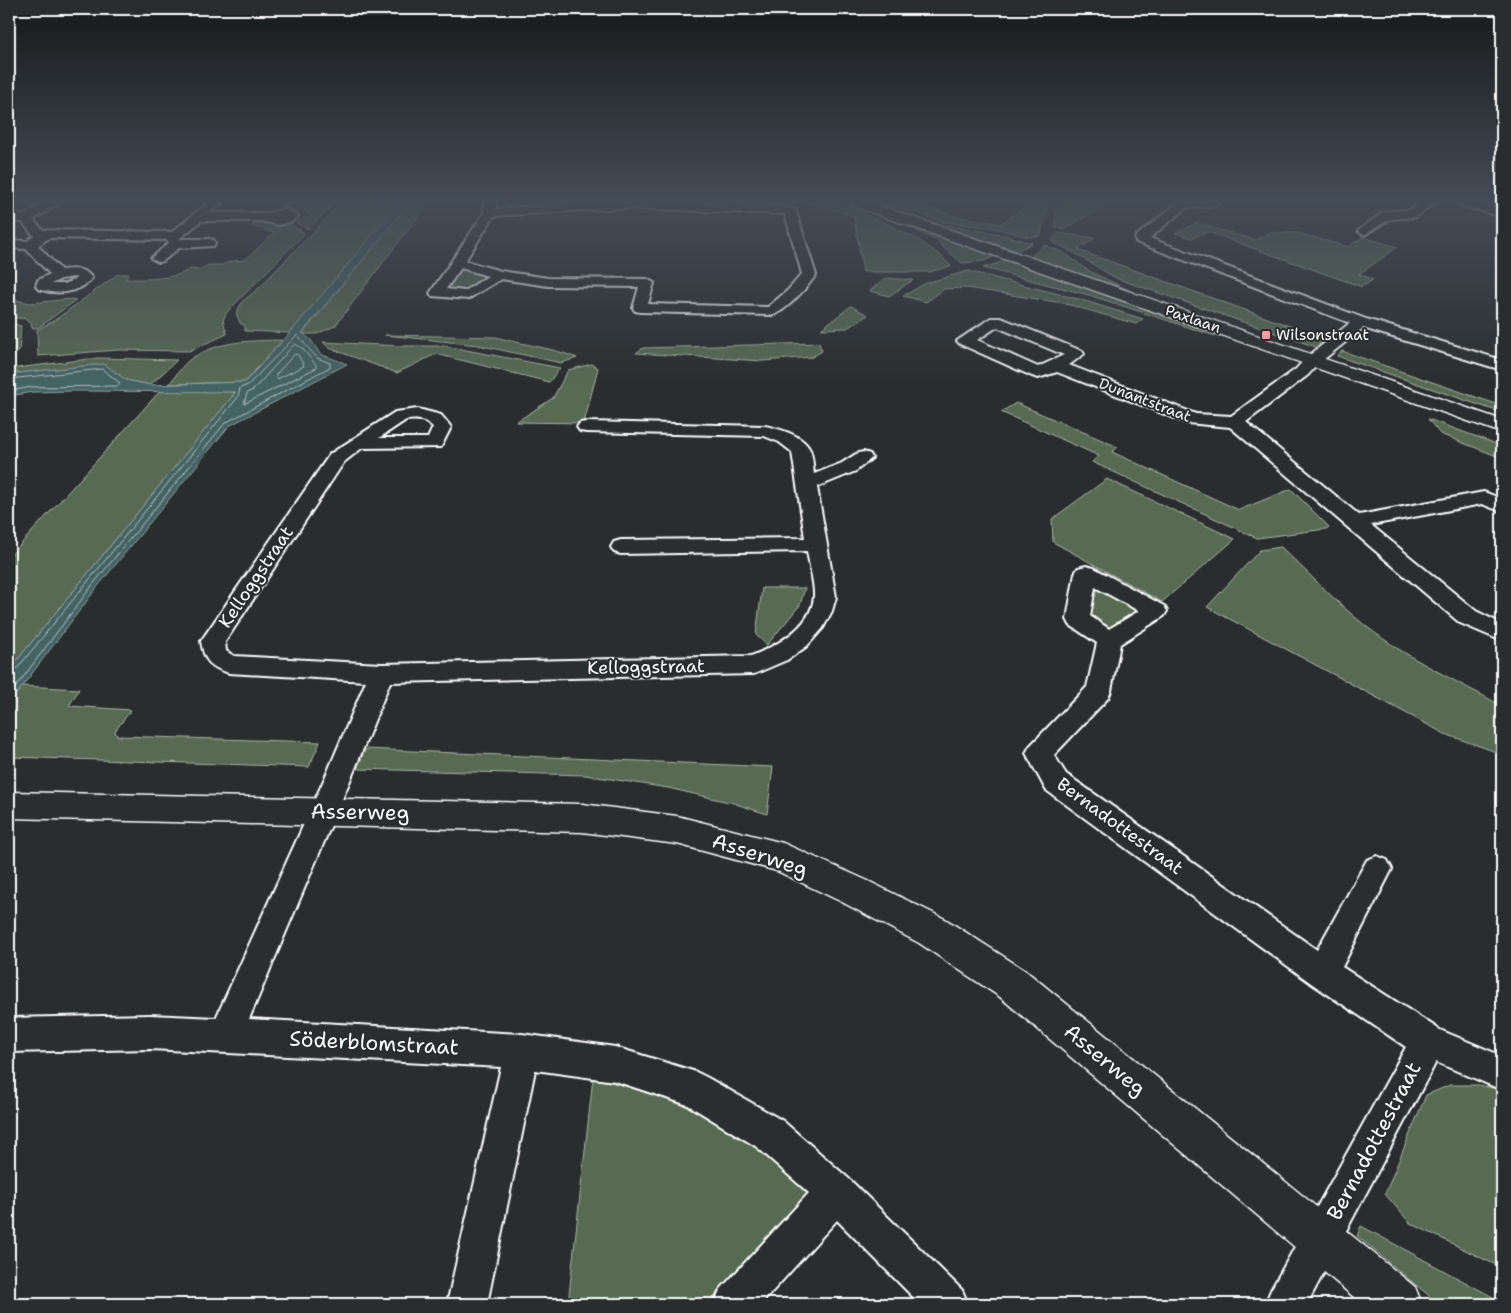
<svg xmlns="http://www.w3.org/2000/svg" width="1511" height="1313" font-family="'Shantell Sans',sans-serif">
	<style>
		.green { fill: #586a53; stroke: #acb4a9 }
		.water { fill: #456365; stroke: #8fa1a3 }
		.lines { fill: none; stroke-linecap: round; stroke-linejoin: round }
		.shore { stroke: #b5c1c1; stroke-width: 1 }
		.street-casing { stroke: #fff; stroke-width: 4 }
		.secondary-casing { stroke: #fff; stroke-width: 3 }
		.street { fill: #2a2d2e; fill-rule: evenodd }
		.secondary { fill: #2a2d2e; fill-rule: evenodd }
		.poi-dot { fill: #ff9aa2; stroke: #2a2d2e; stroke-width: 2 }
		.labels { text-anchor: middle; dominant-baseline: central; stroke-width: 4; stroke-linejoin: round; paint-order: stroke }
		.far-street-label { font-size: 15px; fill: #fff; stroke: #2a2d2e }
		.far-poi-label { font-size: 15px; fill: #fff; stroke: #2a2d2e; text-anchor: start }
		.street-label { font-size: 18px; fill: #fff; stroke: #2a2d2e }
		.near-street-label { font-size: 21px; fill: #fff; stroke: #2a2d2e }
	</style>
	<rect width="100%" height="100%" fill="#2a2d2e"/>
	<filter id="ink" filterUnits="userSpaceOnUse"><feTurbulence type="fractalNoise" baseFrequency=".02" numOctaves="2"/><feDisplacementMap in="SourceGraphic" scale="10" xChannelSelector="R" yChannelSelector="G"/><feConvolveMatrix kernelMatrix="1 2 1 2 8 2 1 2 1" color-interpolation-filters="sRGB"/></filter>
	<g filter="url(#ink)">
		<!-- green -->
		<g class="green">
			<polygon points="284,202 336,202 308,229 296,222 313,216 293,205 278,205"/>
			<polygon points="342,202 400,202 290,333 245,331 245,326 240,323 236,313 243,301 258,289"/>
			<polygon points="411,202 429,202 335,326 317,334 302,334"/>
			<polygon points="779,202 832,202 883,222 917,239 941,256 951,266 930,272 863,272 854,216 810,203"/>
			<path d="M882,202H908L955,216L1001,224C1015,213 1031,202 1049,202L1040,236L1028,237L994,228L945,222Z"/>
			<path d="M1064,202H1109L1064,230L1056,228C1055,217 1055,209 1064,202Z"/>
			<path d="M259,221L284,222L305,233L227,312L223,320L227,334L189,351L118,350L38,356L37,330L55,320L118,274H129L125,279C144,279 175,280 190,269L200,270L208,265H222L232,261L245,260L274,233L252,226Z"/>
			<polygon points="925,221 1000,234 1032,243 1017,251"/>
			<polygon points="899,222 995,256 984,261 962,263 935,240"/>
			<polygon points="1197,223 1255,240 1268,233 1298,233 1348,247 1363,237 1398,247 1359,274 1373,280 1362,287 1208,232 1192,238 1175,233"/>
			<path d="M1058,233L1095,238L1078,250L1326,339L1316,347L1118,279C1096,268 1077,252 1054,243L1052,241Z"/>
			<polygon points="1044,245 1064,253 1089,271 1135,293 1031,257"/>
			<polygon points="1007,260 1221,336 1218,337 1089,295 983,268"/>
			<polygon points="461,269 488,276 465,292 446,289"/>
			<polygon points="968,271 1082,300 1143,319 1136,324 1063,303 966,288 944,289 926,302 903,296 926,283"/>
			<polygon points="885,278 913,280 889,296 870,291"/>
			<polygon points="9,299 31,303 71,299 76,300 38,328 32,328 31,322 26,319 9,317"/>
			<polygon points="851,306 868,315 847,328 821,329"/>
			<polygon points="9,322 21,326 19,351 9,361"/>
			<path d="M385,335L496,337C523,345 551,347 577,358L561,363L478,345Z"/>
			<path d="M282,340L245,382L169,384C176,376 183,364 192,358C221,340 250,341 282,340Z"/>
			<polygon points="323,342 401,346 445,346 560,368 549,382 436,354 397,373 329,348"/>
			<polygon points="819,343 822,351 812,357 763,361 636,353 643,348"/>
			<polygon points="1342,351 1502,406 1502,413 1337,356"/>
			<polygon points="97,358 177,360 150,385 126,380 104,364 9,374 9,369"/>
			<polygon points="592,364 598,368 584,423 516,422 553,398 568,370"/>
			<polygon points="161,390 236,392 9,670 9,557"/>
			<polygon points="1016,403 1118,447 1112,452 1239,510 1291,489 1329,527 1326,529 1257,538 1092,462 1099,456 1001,412"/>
			<polygon points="1428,419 1502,446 1502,458 1440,434"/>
			<polygon points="1107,479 1235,539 1162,602 1053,542 1052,519"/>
			<path d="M1281,547C1309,574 1337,603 1367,627C1408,659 1457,681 1502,706V754L1445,734L1207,607L1260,550Z"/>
			<polygon points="1096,585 1137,608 1111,631 1087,616"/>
			<polygon points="762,588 805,588 800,605 767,645 756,635"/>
			<polygon points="22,686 79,689 69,706 131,710 115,731 117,736 320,742 309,767 9,757 9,704"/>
			<polygon points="366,749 773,767 767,814 733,803 668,788 585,775 357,769"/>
			<path d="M593,1078C630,1087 671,1097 705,1115C743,1136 776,1163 810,1190L708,1304H568Z"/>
			<polygon points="1450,1085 1478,1085 1502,1090 1502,1268 1410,1223 1385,1194 1426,1095"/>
			<polygon points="1361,1226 1502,1302 1502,1304 1439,1304 1357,1236"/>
		</g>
		<!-- water -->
		<polygon class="water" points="400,202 411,202 302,333 311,340 320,354 347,364 229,426 98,586 9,704 9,670 236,392 73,391 33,392 9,396 9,374 104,364 126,380 150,385 245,382 290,333"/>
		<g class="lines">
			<!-- shore -->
			<g class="shore">
				<polygon points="295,344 302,348 316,365 316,368 244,404 247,393 253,390"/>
				<polygon points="295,354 298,355 304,366 277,379 276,375"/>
				<polyline points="9,379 102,369 120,383 118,386 32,387 9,391"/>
				<polyline points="9,673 15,671 238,397 240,388 248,385 297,335 317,358 330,363 330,367 225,423 94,583 9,696"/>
			</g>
			<defs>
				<g id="street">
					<path d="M27,202H57L58,204L33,220L43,230L172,232L209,202H223L210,213H268L286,209L298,216L291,222L277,225L262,221H201L179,239H209L214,240L215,243L214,246L179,248L163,261L158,262L151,258L169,243L167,240L49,238L38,246L61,270C74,269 84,267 92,278C80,294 56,295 38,289L36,286L38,280L50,274L26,249L9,248V240L27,241L34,236L22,222H9V214L24,215L39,206L29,205ZM74,277L77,278L65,284H51L61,279Z"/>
					<path d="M484,202H496V209L594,202H663L790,207L796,211L816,275C807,287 786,312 772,315L640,312L635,311L633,308L639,287L548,286L501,279L468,299L432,296L430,293L484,213ZM620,208L785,214L802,274L788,290L768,307L648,304L654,283L647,279L548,278L501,271L465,261L494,216ZM461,268L488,276L465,291L446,289Z"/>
					<path d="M1179,202H1220L1214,206L1186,208L1150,238L1366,319L1502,360V370L1363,328L1318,364L1308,375L1246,422L1359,515L1484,492L1502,499V512L1482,504L1371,525L1476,611L1502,624V641L1460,623L1230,427L1187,423L1057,372L1038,378L1032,376L960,344L957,341L991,318H1001L1082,351L1084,354L1069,365L1196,414L1231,416L1296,369L1306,358L1350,323L1136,242L1135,239L1136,236ZM997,327L1064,355L1038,367L977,340Z"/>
					<polygon points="1422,202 1436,202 1416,217 1390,219 1364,235 1358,231 1383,212 1409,210"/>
					<polygon points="1459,202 1478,202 1502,209 1502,217 1461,205"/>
					<path d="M418,409L441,415L451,427L441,447L362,448L344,462L225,642L226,651L234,656L381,664L751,656C776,646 811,628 814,597C815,585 809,564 807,551L621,554L614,552L611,547L614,542L621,540L805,538L792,452L779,442L764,436L586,432L580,431L577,427L580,423L586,422L765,426C780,429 803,435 810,450C813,457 813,467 814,474L842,463L856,454L863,452L870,454L872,458L856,471L817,487L836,597L832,611L823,628L807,646L787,660L754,674L390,682L354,771L249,1019L522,1034L615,1047L696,1072L708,1078L783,1121L849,1179L962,1290L968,1304H920L837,1220L761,1304H714L720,1290L809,1193L757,1147L688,1105L615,1081L535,1070L487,1304H447L501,1067L150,1049L9,1052V1018L150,1015L216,1018L328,771L366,681L229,673C210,667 204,661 201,641L330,454L395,412ZM406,420C417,419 425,419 433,427L428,438H379Z"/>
					<path d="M1086,566L1094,568L1164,606L1167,611L1164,616L1120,644L1111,691L1108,698L1054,755L1066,774L1317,950L1367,860L1377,856L1387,860L1392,869L1342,967L1440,1030L1502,1056V1090L1436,1062L1307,1304H1265L1271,1290L1406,1047L1311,983L1046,790L1026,753L1030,746L1087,687L1097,643L1070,625L1067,619L1075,573L1078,568ZM1095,587L1139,611L1109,629L1090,616Z"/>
				</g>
				<g id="secondary">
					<polygon points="848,202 869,202 1502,420 1502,433 850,205"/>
					<polygon points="9,792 582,804 677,816 783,843 866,880 945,919 1026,971 1415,1287 1422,1304 1362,1304 1000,997 919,943 842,902 777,871 677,844 582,832 9,818"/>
				</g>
			</defs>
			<!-- street casing -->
			<use href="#street" class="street-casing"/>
			<!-- secondary casing -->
			<use href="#secondary" class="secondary-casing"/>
			<!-- street -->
			<use href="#street" class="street"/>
			<!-- secondary -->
			<use href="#secondary" class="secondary"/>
		</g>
	</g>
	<!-- sky -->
	<linearGradient id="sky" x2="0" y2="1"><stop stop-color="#171919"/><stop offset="0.52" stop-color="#444c57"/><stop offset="1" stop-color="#444c57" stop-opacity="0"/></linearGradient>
	<rect width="1511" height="386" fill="url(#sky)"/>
	<!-- markers -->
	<rect class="poi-dot" x="1261" y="330" width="10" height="10" rx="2.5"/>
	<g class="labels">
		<!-- far-street labels -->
		<g class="far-street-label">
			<text transform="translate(1193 319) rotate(19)">Paxlaan</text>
			<text transform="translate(1145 400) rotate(21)">Dunantstraat</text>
		</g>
		<!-- far-poi labels -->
		<g class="far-poi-label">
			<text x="1276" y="335">Wilsonstraat</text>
		</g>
		<!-- street labels -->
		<g class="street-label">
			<text transform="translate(256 577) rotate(-56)">Kelloggstraat</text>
			<text transform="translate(646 667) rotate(-1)">Kelloggstraat</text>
			<text transform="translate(1120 826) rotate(36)">Bernadottestraat</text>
		</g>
		<!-- near-street labels -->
		<g class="near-street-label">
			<text transform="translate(360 812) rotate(1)">Asserweg</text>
			<text transform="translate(760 855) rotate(18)">Asserweg</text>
			<text transform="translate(374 1043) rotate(3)">Söderblomstraat</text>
			<text transform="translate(1105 1060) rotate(40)">Asserweg</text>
			<text transform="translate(1374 1141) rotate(-62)">Bernadottestraat</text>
		</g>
	</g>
	<!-- margin -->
	<rect width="1511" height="1313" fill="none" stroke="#2a2d2e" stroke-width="30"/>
	<rect x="15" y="15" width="1481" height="1283" fill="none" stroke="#fff" stroke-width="2" filter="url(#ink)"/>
</svg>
